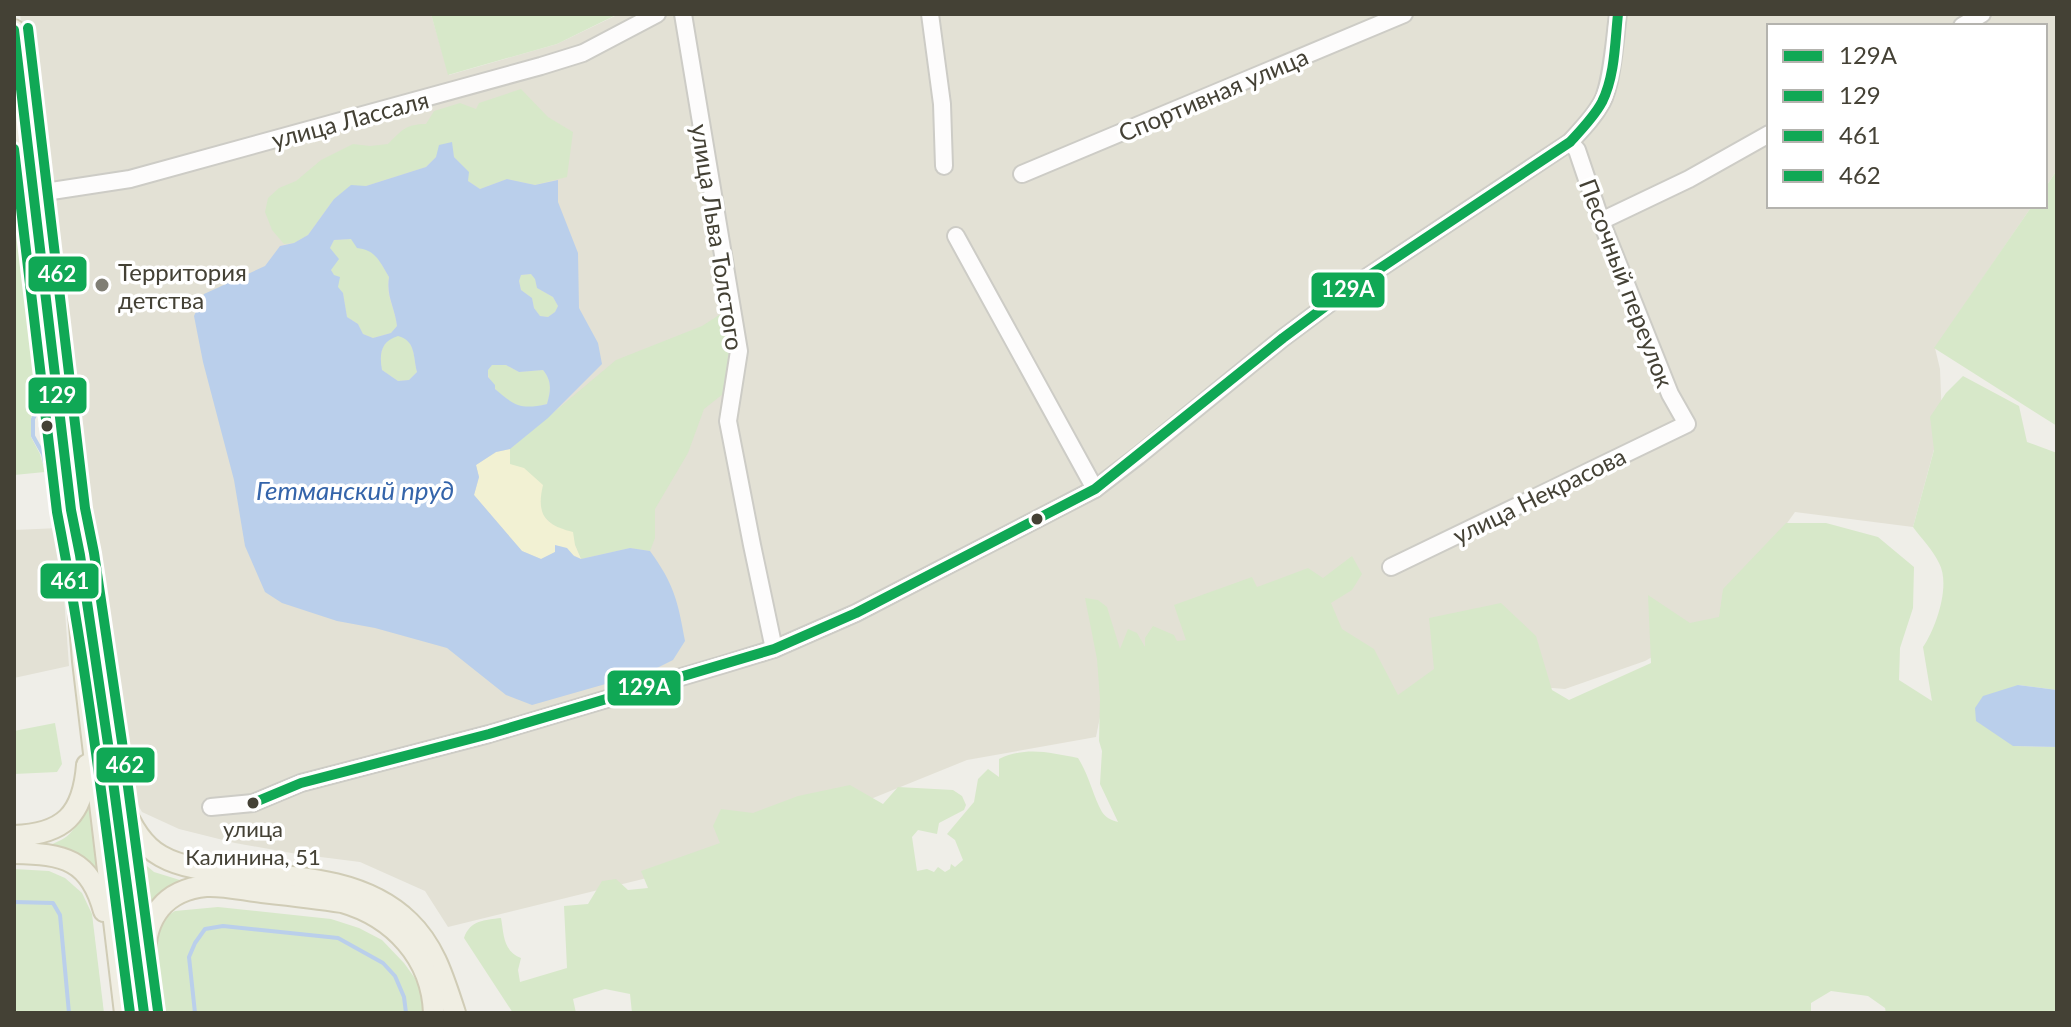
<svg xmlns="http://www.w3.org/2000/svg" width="2071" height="1027" font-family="Lato,sans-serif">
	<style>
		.residential { fill: #e3e1d5 }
		.green { fill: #d7e8c9 }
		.sand { fill: #f2f1d3 }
		.water { fill: #bacfeb; fill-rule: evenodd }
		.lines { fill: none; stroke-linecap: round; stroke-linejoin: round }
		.stream { stroke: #bacfeb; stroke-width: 4 }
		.minor-casing { stroke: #cdccc6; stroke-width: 20 }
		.major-casing { stroke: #d0ccb6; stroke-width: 24 }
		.minor { stroke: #fdfcfc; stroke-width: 16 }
		.major { stroke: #f0eee3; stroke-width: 20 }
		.bus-1-casing { stroke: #fff; stroke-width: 16 }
		.bus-2-casing { stroke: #fff; stroke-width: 16 }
		.bus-3-casing { stroke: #fff; stroke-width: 16 }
		.bus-4-casing { stroke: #fff; stroke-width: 16 }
		.bus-1 { stroke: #10a855; stroke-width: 10 }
		.bus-2 { stroke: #10a855; stroke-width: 10 }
		.bus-3 { stroke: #10a855; stroke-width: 10 }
		.bus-4 { stroke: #10a855; stroke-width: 10 }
		.poi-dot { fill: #807e74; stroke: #fff; stroke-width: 3 }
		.bus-dot { fill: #444135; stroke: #fff; stroke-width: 3 }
		.labels { text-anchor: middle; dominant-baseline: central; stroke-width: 7; stroke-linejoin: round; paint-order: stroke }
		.bus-label { font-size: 22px; fill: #444135; stroke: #fff }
		.street-label { font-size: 24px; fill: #444135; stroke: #fff }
		.poi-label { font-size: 24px; fill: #444135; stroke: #fff; text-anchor: start }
		.water-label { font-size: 26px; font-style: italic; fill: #3464aa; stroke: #fff }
		.line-badge { stroke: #fff; stroke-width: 3 }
		.badge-label { font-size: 22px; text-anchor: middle; font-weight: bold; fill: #fff }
	</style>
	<rect width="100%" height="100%" fill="#efeee8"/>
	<!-- residential -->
	<g class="residential">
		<polygon points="20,14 431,14 449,75 557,44 619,14 2057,14 2057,170 2045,188 2045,26 1769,26 1769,206 2032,206 1935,348 1940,369 1942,420 1913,527 1795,512 1717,621 1645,661 1565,689 1430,678 1399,695 1108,677 1096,737 967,760 720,860 448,927 425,891 360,862 297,854 235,843 179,829 142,812 133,796 85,507 45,213"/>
		<polygon points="59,528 69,666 14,678 14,530"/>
	</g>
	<!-- green -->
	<g class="green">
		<polygon points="431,14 618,14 557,44 448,75"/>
		<path d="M521,89L548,117L573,132L567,177L535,185L507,179L480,189L468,181V172L454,157L451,142L426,167L366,186H351L334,199L308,235L294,243L284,244L272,230L265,212L268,198L279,188L296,181L321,160L353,144L370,146L388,144C402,130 406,124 426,124L434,111L460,103L476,109L479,103Z"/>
		<polygon points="14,107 44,356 39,366 37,406 31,418 31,437 40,454 45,472 14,475"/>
		<polygon points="2057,170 2057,426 1934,348 2032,206 2045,206 2045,188"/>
		<path d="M351,239L376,255L389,277C385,297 395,307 397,326L391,333L373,338L363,334L358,324L347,317L343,293L338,288L337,282L331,270C336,261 335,256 330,248L334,240Z"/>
		<polygon points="531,274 535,278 537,288 553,297 558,306 555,312 548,317 540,316 534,308 532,298 521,290 519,281 521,275"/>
		<polygon points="727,310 733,373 723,394 704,409 688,453 655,509 655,538 650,551 630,548 581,559 575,545 543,516 539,500 510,464 510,449 616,360 702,326"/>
		<path d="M398,335C416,341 413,356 417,372L409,380L398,381L382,370C379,354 381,341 398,335Z"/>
		<path d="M492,365H506L519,372L543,370C552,381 551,390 547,404C541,405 534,408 528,408C511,407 487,387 488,370Z"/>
		<path d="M1963,376L2019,406L2027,442L2057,453V690L2018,685L2013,746L2057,747V1013H1886L1885,1008L1868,996L1831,991L1811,1003V1013H632L630,994L605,989L573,999L576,1013H513L464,938C470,920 485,920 501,918C504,935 503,951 521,958L518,970L520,982L567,968L564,906L588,904L602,881L616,879L628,890L648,888L641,871L720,843L713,826L721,809L753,813L798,796L850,785L883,804L898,787L953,790L962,796L966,805L964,810L939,823L937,834L918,830L912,837L917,871L927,869L934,872L938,867L945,872L950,869L951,864L955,867L963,860L955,840L947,834L974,802L978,779L988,769L999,777V759C1026,746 1051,753 1078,758C1089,775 1093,796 1102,812C1106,818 1111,820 1118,822L1100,784L1102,751L1099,741L1100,699L1097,659L1085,598L1098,600L1107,607L1120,649L1128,629L1137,633L1145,647V638L1153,626L1174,635L1177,641L1186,640L1174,605L1252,577L1257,587L1308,568L1323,578L1352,556L1362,574L1352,590L1331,603L1342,629L1374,649L1398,695L1434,669L1429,618L1501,603L1536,636L1552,690L1569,700L1651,663L1648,595L1690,623L1719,617L1723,589L1786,523H1826L1878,537L1914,567L1913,608L1900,648L1899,680L1932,701L1923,647C1936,628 1951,585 1939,563C1933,550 1921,538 1913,527L1934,450L1930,417L1946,393Z"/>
		<polygon points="55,723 62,764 57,772 14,774 14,731"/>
		<path d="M94,803L101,882L48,846C57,842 66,839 72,831C81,821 82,810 94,803Z"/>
		<polygon points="128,850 154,872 183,881 185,883 149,907 136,928"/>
		<polygon points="14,869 49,871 65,878 82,893 92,914 104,1013 14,1013"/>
		<polygon points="218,907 331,919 359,928 382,940 404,963 422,988 425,1013 153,1013 151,957 159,921 175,911"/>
	</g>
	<!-- sand -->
	<path class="sand" d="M510,449V464L524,468L543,485C536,515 545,525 573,532L575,545L581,559L555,546V552L541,559L522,551L474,495L479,477L476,465L496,452Z"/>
	<!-- water -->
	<g class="water">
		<path d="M452,142L454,157L469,172L468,181L480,189L507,179L535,185L558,180V202L578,253L579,308L598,343L602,364L548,418L510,449L496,452L476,465L479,477L474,495L522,551L541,559L555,552V545L567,548L574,556L581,559L630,548L650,551C674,584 678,601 685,641L673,660L651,671L532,705L506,695L447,648L375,628L337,621L282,603L265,592L245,546L234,480L203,362L194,316L204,294L265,266L280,246L294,243L308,235L334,199L351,185L366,186L426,167L436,157L439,145ZM351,239L357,248C376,250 380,262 389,277C386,297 395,307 397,326L391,333L373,338L363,334L358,324L347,317L343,293L338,287L340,277L334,275L331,270L339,259L330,248L334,240ZM531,274L535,279L537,288L553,297L558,306L555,312L548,317L540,316L534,308L532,298L521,290L519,281L521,275ZM398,336C416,341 413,356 417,372L409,380L398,381L382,370C379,354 381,341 398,336ZM492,365H506L519,372L543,370C552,381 551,390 547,404C521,410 515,406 495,389V385L488,377V370Z"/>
		<polygon points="2018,685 2057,690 2057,747 2013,746 1976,721 1975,708 1983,696"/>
	</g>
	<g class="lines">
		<!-- stream -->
		<g class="stream">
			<polyline points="14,144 42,367 39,407 33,419 33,436 43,454 45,463"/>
			<polyline points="53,487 55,510"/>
			<polyline points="14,902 53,903 60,915 69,1013"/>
			<polyline points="195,1013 189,957 195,943 205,929 223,926 338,938 383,963 395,976 404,997 406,1013"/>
		</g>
		<defs>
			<g id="minor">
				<polyline points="683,14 739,351 728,421 752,545 774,649"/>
				<polyline points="930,14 942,104 944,166"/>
				<polyline points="1962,26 1982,14"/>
				<polyline points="1022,174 1404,14"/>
				<polyline points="32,194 130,179 541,66 583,53 657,14"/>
				<polyline points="1601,221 1689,179 1769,134"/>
				<polyline points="956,236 1095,489"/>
				<polyline points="1391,567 1687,424 1670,394 1601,221 1577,150 1570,142"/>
				<path d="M211,807L253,803L301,783L489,734L725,664L774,649L856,613L1095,489L1138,456L1283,338L1346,291L1570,142C1582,129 1594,117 1602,102C1612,84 1615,36 1618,14"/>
			</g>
			<g id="major">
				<polyline points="14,30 35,219 68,479 83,661 125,1013"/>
				<polyline points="98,675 144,1013"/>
				<path d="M122,803C130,824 141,845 161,856C182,868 208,870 232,872C292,877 363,877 409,922C435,947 444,980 455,1013"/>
				<path d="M14,836C64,834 83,815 87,765"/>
				<path d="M14,853C64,854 90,859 104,911"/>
				<path d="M145,957C145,917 165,890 206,886C224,885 244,890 262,892C289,895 316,898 342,902C394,917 432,958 434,1013"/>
			</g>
		</defs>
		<!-- minor casing -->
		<use href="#minor" class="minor-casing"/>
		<!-- major casing -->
		<use href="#major" class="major-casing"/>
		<!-- minor -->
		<use href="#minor" class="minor"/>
		<!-- major -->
		<use href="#major" class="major"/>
		<defs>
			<path id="bus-1" d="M253,803L301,783L489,734L774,649L856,613L1095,489L1283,338L1346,291L1570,142C1581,130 1594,117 1602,102C1615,76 1615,42 1618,14"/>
			<polyline id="bus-2" points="14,30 71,510 80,555 108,744 144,1013"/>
			<path id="bus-3" d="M14,149L57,512C89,677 108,846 130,1013"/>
			<polyline id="bus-4" points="28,28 85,508 94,553 122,742 158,1011"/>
		</defs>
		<!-- bus-1 casing -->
		<use href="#bus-1" class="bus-1-casing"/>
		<!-- bus-2 casing -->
		<use href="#bus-2" class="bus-2-casing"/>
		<!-- bus-3 casing -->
		<use href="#bus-3" class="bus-3-casing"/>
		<!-- bus-4 casing -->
		<use href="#bus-4" class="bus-4-casing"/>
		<!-- bus-1 -->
		<use href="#bus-1" class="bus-1"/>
		<!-- bus-2 -->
		<use href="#bus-2" class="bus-2"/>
		<!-- bus-3 -->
		<use href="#bus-3" class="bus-3"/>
		<!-- bus-4 -->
		<use href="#bus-4" class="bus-4"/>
	</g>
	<!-- markers -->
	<circle class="poi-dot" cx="102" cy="285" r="8"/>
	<g class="bus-dot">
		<circle cx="47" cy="426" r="7"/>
		<circle cx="1037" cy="519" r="7"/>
		<circle cx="253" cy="803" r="7"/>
	</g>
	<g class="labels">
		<!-- bus labels -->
		<g class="bus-label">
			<text x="253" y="828">улица<tspan x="253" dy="28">Калинина, 51</tspan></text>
		</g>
		<!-- street labels -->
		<g class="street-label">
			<text transform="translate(1213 94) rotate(-23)">Спортивная улица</text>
			<text transform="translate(350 119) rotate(-15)">улица Лассаля</text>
			<text transform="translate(718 237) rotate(81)">улица Льва Толстого</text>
			<text transform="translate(1627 283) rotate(69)">Песочный переулок</text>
			<text transform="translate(1539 495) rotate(-26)">улица Некрасова</text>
		</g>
		<!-- poi labels -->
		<g class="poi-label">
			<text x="118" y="271">Территория<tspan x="118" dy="28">детства</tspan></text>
		</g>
		<!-- water labels -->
		<g class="water-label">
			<text x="355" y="490">Гетманский пруд</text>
		</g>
	</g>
	<g class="line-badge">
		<rect x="27" y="255" width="61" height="38" rx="8" fill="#10a855"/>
		<rect x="1310" y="271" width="76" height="38" rx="8" fill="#10a855"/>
		<rect x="27" y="376" width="61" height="39" rx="8" fill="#10a855"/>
		<rect x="39" y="562" width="61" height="38" rx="8" fill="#10a855"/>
		<rect x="606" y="669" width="76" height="38" rx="8" fill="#10a855"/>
		<rect x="95" y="746" width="61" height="38" rx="8" fill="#10a855"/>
	</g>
	<g class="badge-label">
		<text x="57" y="282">462</text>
		<text x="1348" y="297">129А</text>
		<text x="57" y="403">129</text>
		<text x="70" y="589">461</text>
		<text x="644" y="695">129А</text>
		<text x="125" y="773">462</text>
	</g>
	<!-- border -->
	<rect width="2071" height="1027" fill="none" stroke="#444135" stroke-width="32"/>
	<!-- legend -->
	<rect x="1767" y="24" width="280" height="184" fill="#ffffff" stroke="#b4b3ae" stroke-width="2"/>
	<rect x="1783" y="50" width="40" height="12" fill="#10a855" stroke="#b4b3ae" stroke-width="2"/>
	<text x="1839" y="64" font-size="24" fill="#444135">129А</text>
	<rect x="1783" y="90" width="40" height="12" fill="#10a855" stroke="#b4b3ae" stroke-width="2"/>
	<text x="1839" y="104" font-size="24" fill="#444135">129</text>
	<rect x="1783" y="130" width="40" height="12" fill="#10a855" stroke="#b4b3ae" stroke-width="2"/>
	<text x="1839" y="144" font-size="24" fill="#444135">461</text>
	<rect x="1783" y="170" width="40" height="12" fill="#10a855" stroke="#b4b3ae" stroke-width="2"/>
	<text x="1839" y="184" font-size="24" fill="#444135">462</text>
</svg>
